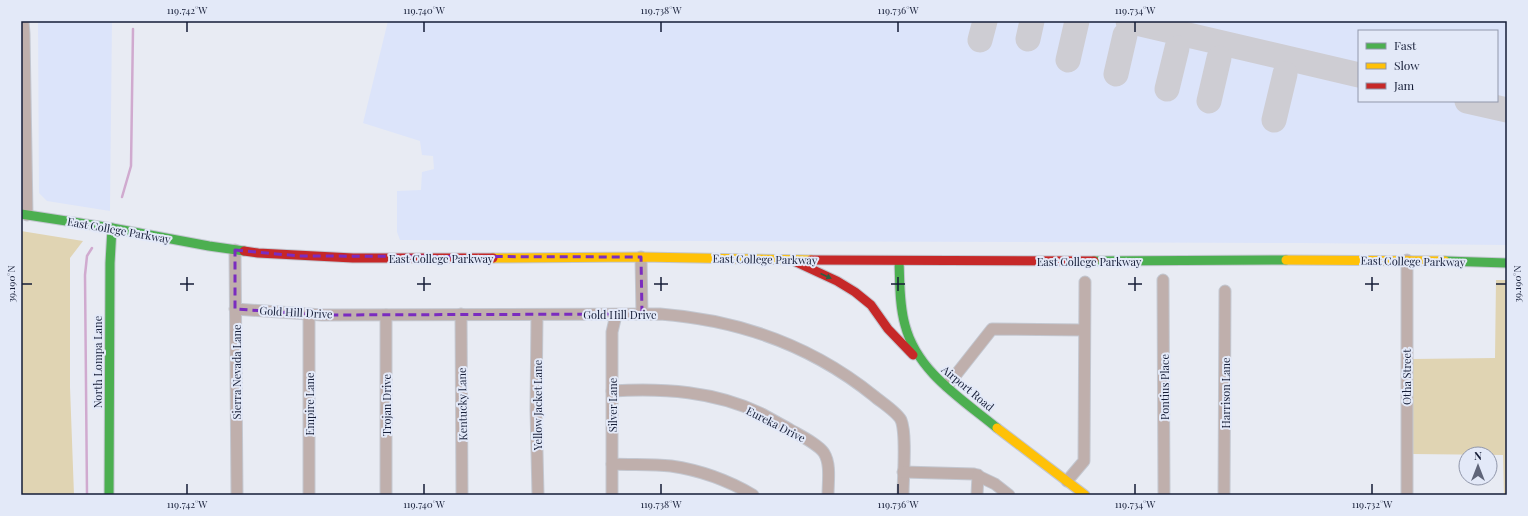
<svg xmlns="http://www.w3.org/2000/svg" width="1528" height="516" font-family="'Playfair Display',serif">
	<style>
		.built { fill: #dce4fa; fill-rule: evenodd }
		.green { fill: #e0d4b3 }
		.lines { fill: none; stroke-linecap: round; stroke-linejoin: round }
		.stream { stroke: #d0aacf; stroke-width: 2.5 }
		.taxiway { stroke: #cecdd3; stroke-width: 25 }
		.street-casing { stroke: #c3c7d0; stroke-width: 13 }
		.fast-casing { stroke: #c3c7d0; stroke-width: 11 }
		.slow-casing { stroke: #c3c7d0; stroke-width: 11 }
		.jam-casing { stroke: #c3c7d0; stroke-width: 11 }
		.street { stroke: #bfafac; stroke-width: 11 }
		.fast { stroke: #4caf50; stroke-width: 9 }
		.slow { stroke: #ffc107; stroke-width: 9 }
		.jam { stroke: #c62828; stroke-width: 9 }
		.oneway { fill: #2e5f42 }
		.marked { fill: none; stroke: #7b2cbf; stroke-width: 3; stroke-dasharray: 8 5; stroke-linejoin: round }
		.ticks { fill: none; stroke: #151d37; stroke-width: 1.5 }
		.labels { text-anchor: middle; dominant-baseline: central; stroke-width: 4; stroke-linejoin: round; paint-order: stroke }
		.street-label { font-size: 11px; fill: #151d37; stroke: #e3e9f8 }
		.neatline { fill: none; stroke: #151d37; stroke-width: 1.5 }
		.ticks-label { font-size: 10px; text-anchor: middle; fill: #151d37 }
	</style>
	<rect width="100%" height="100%" fill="#e8ebf3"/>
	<!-- built -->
	<g class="built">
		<polygon points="38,21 112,21 110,211 47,201 39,193"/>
		<path d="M388,21H1507V245L1301,243L400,240L397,232V191L421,190L422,172L434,169L433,156L422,155L420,141L363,123ZM1359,31H1497V101H1359Z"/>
	</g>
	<!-- green -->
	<g class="green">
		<polygon points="21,231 83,241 70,258 70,387 74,495 21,495"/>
		<polygon points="1496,280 1507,280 1507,495 1504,495 1503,455 1413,454 1412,359 1495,358"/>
	</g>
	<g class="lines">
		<!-- stream -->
		<g class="stream">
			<polyline points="122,197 131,166 133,29"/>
			<polyline points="87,495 85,275 87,256 92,248"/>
		</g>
		<!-- taxiway -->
		<g class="taxiway">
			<polyline points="1128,21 1359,75"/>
			<polyline points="1028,39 1032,21"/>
			<polyline points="980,40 985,21"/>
			<polyline points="1068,60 1077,21"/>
			<polyline points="1116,74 1125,35"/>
			<polyline points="1167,89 1177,48"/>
			<polyline points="1209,101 1219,58"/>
			<polyline points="1467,101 1507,110"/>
			<polyline points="1274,120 1285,74"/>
		</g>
		<defs>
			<g id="street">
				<polyline points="23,21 24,34 27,215"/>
				<polyline points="235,250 237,495"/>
				<polyline points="641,257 642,314"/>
				<polyline points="1407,260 1407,495"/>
				<polyline points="1163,280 1164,495"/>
				<path d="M235,309L322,315L660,314C739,320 811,345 874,396C881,402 897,412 901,420C907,434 903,478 903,495"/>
				<polyline points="461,314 462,495"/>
				<polyline points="386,315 386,495"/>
				<polyline points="537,315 536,409 538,495"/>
				<polyline points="947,386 992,329 1084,330"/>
				<path d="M612,391C663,388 715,391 762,414C771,419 780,424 789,429C799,435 818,444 824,453C831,464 828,482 828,495"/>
				<path d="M612,464C632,465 652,464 671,466C699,470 729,481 753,495"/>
				<polyline points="903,472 974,474 995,484 1009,495"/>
				<polyline points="1067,481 1084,461 1085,282"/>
				<polyline points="309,495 309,314"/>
				<polyline points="612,495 612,332 616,315"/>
				<polyline points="977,495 978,475"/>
				<polyline points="1224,495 1225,291"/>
			</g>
			<g id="fast">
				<polyline points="21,214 112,228 209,246 244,251"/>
				<path d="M899,261C900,282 899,304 905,325C917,372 962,399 997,428"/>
				<polyline points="1094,261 1286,260"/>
				<polyline points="1445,261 1507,263"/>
				<polyline points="109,495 110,263 112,228"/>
			</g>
			<g id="slow">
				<polyline points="493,258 641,257 811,260"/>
				<polyline points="1286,260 1445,261"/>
				<polyline points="997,428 1085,495"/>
			</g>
			<g id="jam">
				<polyline points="244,251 258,253 353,258 493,258"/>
				<polyline points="811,260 1094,261"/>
				<polyline points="796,262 837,281 855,292 871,305 888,329 913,355"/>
			</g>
		</defs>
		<!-- street casing -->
		<use href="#street" class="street-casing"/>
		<!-- fast casing -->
		<use href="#fast" class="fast-casing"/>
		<!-- slow casing -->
		<use href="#slow" class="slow-casing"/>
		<!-- jam casing -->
		<use href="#jam" class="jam-casing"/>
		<!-- street -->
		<use href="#street" class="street"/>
		<!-- fast -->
		<use href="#fast" class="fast"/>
		<!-- slow -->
		<use href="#slow" class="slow"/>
		<!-- jam -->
		<use href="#jam" class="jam"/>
	</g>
	<!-- one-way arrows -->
	<defs><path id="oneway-solid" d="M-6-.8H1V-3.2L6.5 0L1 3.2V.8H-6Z"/></defs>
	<use class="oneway" href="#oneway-solid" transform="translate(826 276) rotate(24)"/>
	<!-- marked area -->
	<path class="marked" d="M235,250L299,256L641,257L642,314L322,315L235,309Z"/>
	<!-- ticks -->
	<path class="ticks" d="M187,22V32M424,22V32M661,22V32M898,22V32M1135,22V32M187,277V291M424,277V291M661,277V291M898,277V291M1135,277V291M1372,277V291M22,284H32M180,284H194M417,284H431M654,284H668M891,284H905M1128,284H1142M1365,284H1379M1496,284H1506M187,484V494M424,484V494M661,484V494M898,484V494M1135,484V494M1372,484V494"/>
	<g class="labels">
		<!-- street labels -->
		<g class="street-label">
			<text transform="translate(119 230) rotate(10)">East College Parkway</text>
			<text x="441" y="258">East College Parkway</text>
			<text transform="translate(765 259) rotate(1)">East College Parkway</text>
			<text x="1089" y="261">East College Parkway</text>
			<text transform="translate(1413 261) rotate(1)">East College Parkway</text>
			<text transform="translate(296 312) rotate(3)">Gold Hill Drive</text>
			<text x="620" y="314">Gold Hill Drive</text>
			<text transform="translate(97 362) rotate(-90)">North Lompa Lane</text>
			<text transform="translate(236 372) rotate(-90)">Sierra Nevada Lane</text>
			<text transform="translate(1406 377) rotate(-90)">Otha Street</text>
			<text transform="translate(1164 387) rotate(-90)">Pontius Place</text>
			<text transform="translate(968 388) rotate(40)">Airport Road</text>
			<text transform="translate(1225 393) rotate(-90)">Harrison Lane</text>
			<text transform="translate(309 404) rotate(-90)">Empire Lane</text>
			<text transform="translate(462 404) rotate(-91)">Kentucky Lane</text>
			<text transform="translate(386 405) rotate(-90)">Trojan Drive</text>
			<text transform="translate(537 405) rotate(-90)">Yellow Jacket Lane</text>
			<text transform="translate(612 405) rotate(-90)">Silver Lane</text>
			<text transform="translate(776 424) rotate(27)">Eureka Drive</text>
		</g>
	</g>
	<!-- border -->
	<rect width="1528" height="516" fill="none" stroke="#e3e9f8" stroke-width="44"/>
	<!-- legend -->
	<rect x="1358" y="30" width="140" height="72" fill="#e3e9f8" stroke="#9197ab"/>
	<rect x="1366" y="43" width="20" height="6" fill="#4caf50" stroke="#9197ab"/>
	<text x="1394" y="50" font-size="12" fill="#151d37">Fast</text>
	<rect x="1366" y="63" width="20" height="6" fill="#ffc107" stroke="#9197ab"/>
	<text x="1394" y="70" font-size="12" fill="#151d37">Slow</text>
	<rect x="1366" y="83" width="20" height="6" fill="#c62828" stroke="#9197ab"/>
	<text x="1394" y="90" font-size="12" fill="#151d37">Jam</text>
	<!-- north arrow -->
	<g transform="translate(1478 466)"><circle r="19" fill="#e3e9f8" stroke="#9197ab"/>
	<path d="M0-3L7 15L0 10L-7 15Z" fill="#5f6579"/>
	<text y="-6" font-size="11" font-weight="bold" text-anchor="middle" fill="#151d37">N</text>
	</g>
	<rect x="22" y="22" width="1484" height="472" class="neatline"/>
	<g class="ticks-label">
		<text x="187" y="14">119.742°W</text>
		<text x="424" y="14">119.740°W</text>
		<text x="661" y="14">119.738°W</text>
		<text x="898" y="14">119.736°W</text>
		<text x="1135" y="14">119.734°W</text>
		<text transform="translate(11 284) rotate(-90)" y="4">39.190°N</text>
		<text transform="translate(1517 284) rotate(-90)" y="4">39.190°N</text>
		<text x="187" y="508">119.742°W</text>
		<text x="424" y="508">119.740°W</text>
		<text x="661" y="508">119.738°W</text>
		<text x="898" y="508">119.736°W</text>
		<text x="1135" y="508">119.734°W</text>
		<text x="1372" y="508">119.732°W</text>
	</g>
</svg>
